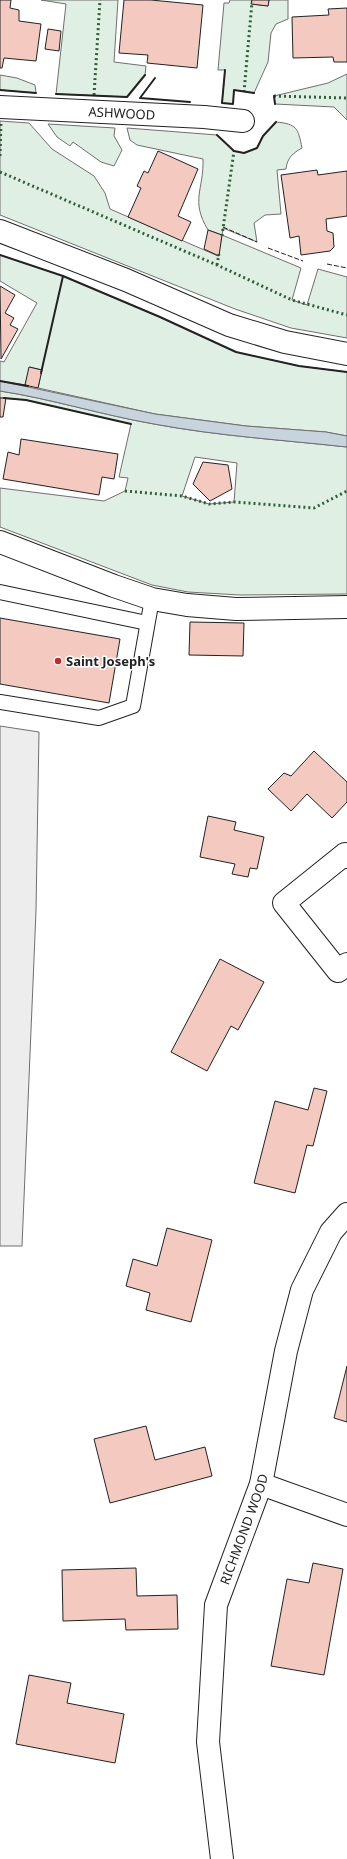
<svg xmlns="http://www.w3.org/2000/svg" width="347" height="1859" font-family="'Noto Sans',sans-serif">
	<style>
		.green { fill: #e0efe3; stroke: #6f6f6f; fill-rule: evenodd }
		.parking { fill: #ededed; stroke: #6f6f6f }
		.water { fill: #c7d3dd; stroke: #6f6f6f }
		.building { fill: #f3c9c0; stroke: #222 }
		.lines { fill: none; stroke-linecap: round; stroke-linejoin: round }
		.service-casing { stroke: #222; stroke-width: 16 }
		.minor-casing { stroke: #222; stroke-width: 24 }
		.tertiary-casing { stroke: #222; stroke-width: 24 }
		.service { stroke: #fff; stroke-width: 14 }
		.minor { stroke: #fff; stroke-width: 22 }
		.tertiary { stroke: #fff; stroke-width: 22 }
		.hedge { stroke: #2f5e38; stroke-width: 3; stroke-dasharray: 2 3; stroke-linecap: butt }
		.fence { stroke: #222; stroke-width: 1; stroke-dasharray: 5 2; stroke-linecap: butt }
		.wall { stroke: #222; stroke-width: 2 }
		.poi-dot { fill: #c62828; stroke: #fff; stroke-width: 1.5 }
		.labels { text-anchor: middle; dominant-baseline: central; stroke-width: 3; stroke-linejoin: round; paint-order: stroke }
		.street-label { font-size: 13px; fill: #222; stroke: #fff }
		.poi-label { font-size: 13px; font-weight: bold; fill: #222; stroke: #fff; text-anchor: start }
	</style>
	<rect width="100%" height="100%" fill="#fff"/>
	<!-- green -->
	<g class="green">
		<polygon points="41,0 118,0 114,62 146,66 145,75 127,97 56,94 66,4"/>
		<polygon points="230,0 252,0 252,4 268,6 269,0 288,0 288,19 276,24 271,33 268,62 254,93 234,90 233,104 222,103 225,70 218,70 224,3 229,3"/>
		<polygon points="347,74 347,120 334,107 275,104 274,96 328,83"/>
		<polygon points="0,75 17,78 35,85 36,93 0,90"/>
		<path d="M0,121L29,123L52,149L94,176L105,193L110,209L218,256L222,235L208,230C190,200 204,190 203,159L137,145L130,140L127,128L217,135L234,151L244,153L257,148L263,136L276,122C297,124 298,128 302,148C293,153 287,158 286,169L277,170L281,214L265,215L254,223L257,242L223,228L222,235L301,268L292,300L307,305L318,269L347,277V338L291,328L235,309L0,215Z"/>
		<polygon points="48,124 115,128 114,136 122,150 114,166 101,162 73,142 70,146 57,137"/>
		<polygon points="0,255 63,276 160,317 236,352 299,366 347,372 347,436 326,432 246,426 155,414 38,388 42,370 30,367 25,385 0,381 0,361 4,362 37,303 0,281"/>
		<path d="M0,391C52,399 102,415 154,424C218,436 283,440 347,447V594L240,595L188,592L152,585L0,527V488L104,501L125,491L128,478L119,477L131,424L26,400L0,398ZM195,457L237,463L234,502L209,504L182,496Z"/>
	</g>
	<!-- parking -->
	<polygon class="parking" points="0,726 39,732 36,911 22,1246 0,1246"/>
	<!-- water -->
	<path class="water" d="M0,381L155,414L246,426L326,432L347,436V447C283,440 218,436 154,424C102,415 52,399 0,391Z"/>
	<!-- building -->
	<g class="building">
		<polygon points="0,0 11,0 10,8 19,10 19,21 41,24 36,61 4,58 2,68 0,68"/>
		<polygon points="124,0 151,0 203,5 197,68 147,63 148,55 119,53"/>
		<polygon points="252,0 269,0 268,6 251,4"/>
		<polygon points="347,8 347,62 334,62 333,57 293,58 292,17 329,15 328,9"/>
		<polygon points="48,29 61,31 59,51 45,49"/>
		<polygon points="158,151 198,169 178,216 191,222 182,241 128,217 141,188 137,186 144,171 148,173"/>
		<polygon points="317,170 318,175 347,171 347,216 326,219 327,231 333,233 334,247 330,251 301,255 299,236 290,238 281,175"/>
		<polygon points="208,230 222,235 219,256 204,249"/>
		<polygon points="0,286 15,295 5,313 14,318 10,325 18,329 1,359"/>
		<polygon points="29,367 42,370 38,388 25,385"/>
		<polygon points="0,398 6,398 3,417 0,417"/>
		<polygon points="21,439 118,454 114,479 102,477 99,495 3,479 8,452 19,455"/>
		<polygon points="203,462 228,465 232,489 210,501 193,484"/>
		<polygon points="0,618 120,639 109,703 0,684"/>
		<polygon points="190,622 244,623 243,656 189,655"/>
		<polygon points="314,751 347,782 347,802 332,818 307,794 291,811 268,789 284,773 291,776"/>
		<polygon points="208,816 236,822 234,830 264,837 257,869 250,868 248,877 232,874 235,864 200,857"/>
		<polygon points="220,959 264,982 238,1030 231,1026 207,1071 171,1052"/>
		<polygon points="314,1088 327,1091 313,1146 307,1145 295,1193 254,1183 275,1101 308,1110"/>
		<polygon points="167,1228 212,1240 191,1322 146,1310 150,1293 126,1286 133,1259 157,1266"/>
		<polygon points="347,1366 347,1422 334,1418"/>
		<polygon points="146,1426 155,1460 205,1447 212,1476 110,1503 94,1439"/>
		<polygon points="313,1563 343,1569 324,1675 271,1666 287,1579 309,1583"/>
		<polygon points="136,1568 137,1596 177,1595 178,1629 126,1630 125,1619 63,1621 62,1570"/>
		<polygon points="29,1675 71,1683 67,1703 124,1714 115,1763 16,1744"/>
	</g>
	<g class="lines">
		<defs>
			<g id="service">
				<polyline points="0,592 147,623"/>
				<polyline points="0,702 99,718 133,706 152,599"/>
			</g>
			<g id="minor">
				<path id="s1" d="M0,107L204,117L243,121"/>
				<polyline points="0,231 126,280 229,325 285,342 347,354"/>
				<polyline points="347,857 345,854 284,903 338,971 347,964"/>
				<polyline points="261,1484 347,1515"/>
				<path id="s2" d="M222,1859L208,1742L216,1605L261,1484L286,1351L302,1290L331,1232L347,1214"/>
			</g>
			<polyline id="tertiary" points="0,542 114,586 152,599 187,605 236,609 347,607"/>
		</defs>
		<!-- service casing -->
		<use href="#service" class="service-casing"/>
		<!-- minor casing -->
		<use href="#minor" class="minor-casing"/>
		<!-- tertiary casing -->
		<use href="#tertiary" class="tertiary-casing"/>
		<!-- service -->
		<use href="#service" class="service"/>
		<!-- minor -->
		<use href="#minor" class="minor"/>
		<!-- tertiary -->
		<use href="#tertiary" class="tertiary"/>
		<!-- hedge -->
		<g class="hedge">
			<polyline points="244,92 252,2"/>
			<polyline points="94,95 100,0"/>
			<polyline points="274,96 347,98"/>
			<polyline points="0,156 1,121"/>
			<polyline points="0,172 217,265 292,300 347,315"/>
			<polyline points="222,236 234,151"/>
			<polyline points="217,265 219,254"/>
			<polyline points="125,491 182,496 209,504 234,502 314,508 347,491"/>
		</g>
		<!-- fence -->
		<g class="fence">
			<polyline points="223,227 257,242"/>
			<polyline points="268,248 303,261"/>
			<polyline points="327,264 347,268"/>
		</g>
		<!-- wall -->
		<g class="wall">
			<polyline points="225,70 222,103 233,104 234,90 254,93"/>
			<polyline points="155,78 140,98 190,102"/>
			<polyline points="0,90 36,93"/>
			<polyline points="56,94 127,97 145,75"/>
			<polyline points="274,96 275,104"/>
			<polyline points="217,135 234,151 244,153 257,148 263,136 276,122"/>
			<polyline points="0,255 63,276 160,317 236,352 299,366 347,372"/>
			<polyline points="41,373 63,276"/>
			<polyline points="0,381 28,386"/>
			<polyline points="4,398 26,400 131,424"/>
		</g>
	</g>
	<!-- markers -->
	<circle class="poi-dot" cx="58" cy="661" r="4"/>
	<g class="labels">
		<!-- street labels -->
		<g class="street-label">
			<text stroke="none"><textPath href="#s1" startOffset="122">ASHWOOD</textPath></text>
			<text stroke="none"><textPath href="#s2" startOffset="336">RICHMOND WOOD</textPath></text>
		</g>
		<!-- poi labels -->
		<g class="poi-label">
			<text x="66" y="661">Saint Joseph's</text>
		</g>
	</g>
</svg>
